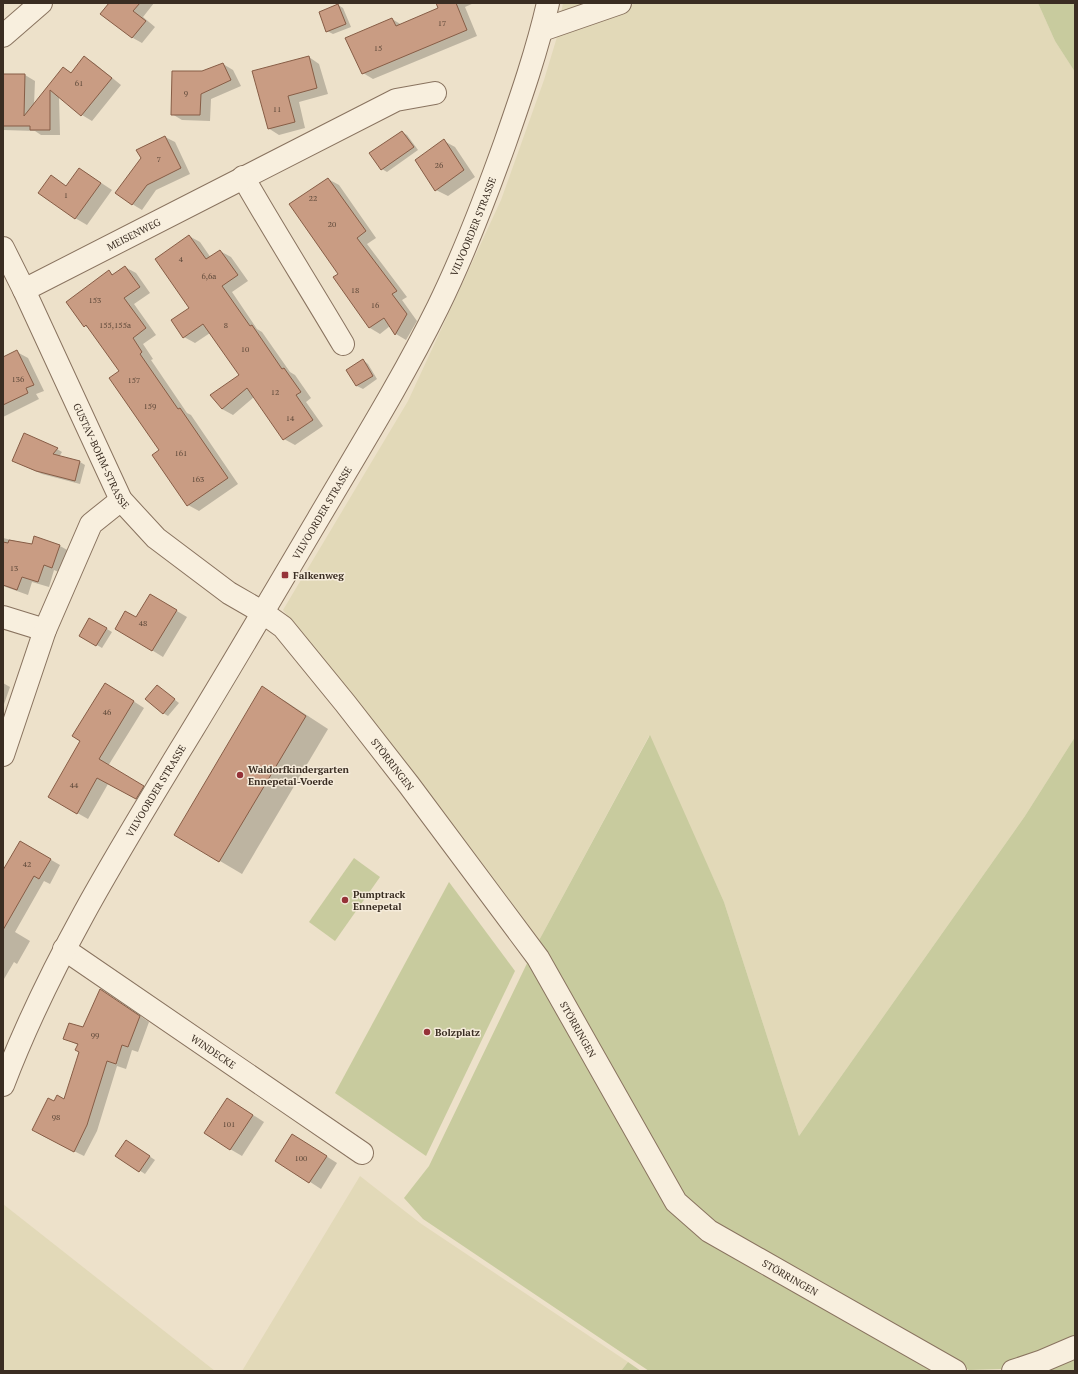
<svg xmlns="http://www.w3.org/2000/svg" width="1078" height="1374" font-family="'PT Serif',serif">
	<style>
		.farmland { fill: #e2d9b8 }
		.green { fill: #c8cb9e }
		.shadow { fill: #0003 }
		.building { fill: #c99c83; stroke: #875d46 }
		.lines { fill: none; stroke-linecap: round; stroke-linejoin: round }
		.street-casing { stroke: #89735f; stroke-width: 24 }
		.street { stroke: #f8efde; stroke-width: 22 }
		.poi-dot { fill: #953238; stroke: #f5ebda; stroke-width: 1.5 }
		.labels { text-anchor: middle; dominant-baseline: central; stroke-width: 3; stroke-linejoin: round; paint-order: stroke }
		.number-label { font-size: 8px; fill: #5e493a }
		.street-label { font-size: 10px; fill: #3a2d22; stroke: #f5ebda }
		.poi-label { font-size: 10px; font-weight: bold; fill: #3a2d22; stroke: #f5ebda; text-anchor: start }
	</style>
	<rect width="100%" height="100%" fill="#ede1ca"/>
	<!-- farmland -->
	<g class="farmland">
		<polygon points="563,3 597,3 561,14"/>
		<polygon points="636,3 1038,3 1055,41 1075,72 1075,737 1025,816 799,1136 724,902 649,736 536,946 283,610 408,401 501,200 544,80 557,37"/>
		<polygon points="360,1176 420,1223 628,1362 621,1371 242,1371"/>
		<polygon points="3,1204 215,1371 3,1371"/>
	</g>
	<!-- green -->
	<g class="green">
		<polygon points="1038,3 1075,3 1075,72 1055,41"/>
		<polygon points="650,735 724,902 799,1136 1025,816 1075,737 1075,1342 1003,1369 969,1370 897,1331 690,1210 536,946"/>
		<polygon points="354,858 380,877 335,941 309,922"/>
		<polygon points="449,882 515,971 426,1156 335,1093"/>
		<polygon points="532,953 673,1205 947,1371 649,1371 423,1219 404,1198 429,1166"/>
		<polygon points="1075,1352 1075,1371 1029,1371"/>
		<polygon points="628,1362 641,1371 621,1371"/>
	</g>
	<!-- shadow -->
	<g class="shadow">
		<polygon points="110,3 154,3 143,17 155,27 142,43 133,38 101,14"/>
		<polygon points="441,3 474,3 465,7 477,36 373,79 363,73 392,19 402,25 439,9"/>
		<polygon points="338,5 343,8 351,27 333,34 327,31"/>
		<polygon points="84,57 94,63 121,85 92,121 82,115 59,97 60,135 41,135 35,131 3,130 3,75 25,75 35,81 34,105 64,68 72,73"/>
		<polygon points="309,57 319,64 328,94 299,102 305,128 279,135 268,128"/>
		<polygon points="223,64 233,70 241,86 211,99 210,121 182,120 172,114 203,72"/>
		<polygon points="402,132 407,135 418,150 387,172 382,169"/>
		<polygon points="165,137 175,142 190,174 156,190 142,210 132,204"/>
		<polygon points="444,141 455,147 475,177 448,196 436,190"/>
		<polygon points="80,169 112,190 87,225 75,218 51,177 67,187"/>
		<polygon points="328,179 339,185 376,238 367,244 407,297 402,300 417,321 406,340 396,334 390,326 380,334 370,328 334,277 339,274"/>
		<polygon points="189,236 200,242 211,258 220,251 231,257 248,281 232,292 257,329 262,332 290,372 295,375 311,398 306,402 323,426 295,445 284,439 254,397 233,415 222,409 240,375 210,333 195,343 184,337 173,321 190,308"/>
		<polygon points="125,267 136,273 150,293 134,304 156,335 143,344 153,359 151,360 187,413 191,415 238,484 199,511 188,505 121,371 90,329 85,326 109,272 114,275"/>
		<polygon points="17,352 28,358 44,391 36,394 39,399 3,417 3,358"/>
		<polygon points="363,360 368,364 377,379 363,389 357,386 347,370"/>
		<polygon points="57,449 62,452 59,457 80,462 85,465 80,484 42,474 13,461"/>
		<polygon points="3,538 33,545 35,538 60,546 71,552 63,574 54,570 49,587 32,582 28,595 3,586"/>
		<polygon points="150,595 187,617 163,657 116,628 136,619"/>
		<polygon points="90,619 112,632 102,648 80,635"/>
		<polygon points="3,683 10,687 3,707"/>
		<polygon points="157,686 179,703 168,716 163,713"/>
		<polygon points="262,688 285,701 328,729 242,874 176,835"/>
		<polygon points="116,690 144,708 108,766 154,792 147,804 108,784 88,819 49,797"/>
		<polygon points="20,842 60,865 50,884 44,881 15,932 30,941 17,964 14,962 4,979 3,872"/>
		<polygon points="101,990 149,1022 138,1052 132,1050 126,1069 117,1066 97,1131 84,1156 43,1136 55,1102 65,1100 80,1052 78,1045 65,1039 83,1028"/>
		<polygon points="239,1106 264,1122 242,1156 230,1149"/>
		<polygon points="304,1142 337,1163 321,1189 276,1160"/>
		<polygon points="131,1144 155,1160 145,1174 116,1155"/>
	</g>
	<!-- building -->
	<g class="building">
		<polygon points="109,3 140,3 133,11 146,21 132,38 100,14"/>
		<polygon points="436,3 456,3 467,30 362,74 345,38 392,18 396,26 438,8"/>
		<polygon points="338,4 346,24 326,32 319,12"/>
		<polygon points="84,56 112,78 81,116 50,90 50,130 30,130 30,126 3,126 3,74 25,74 24,116 63,67 71,73"/>
		<polygon points="309,56 317,88 288,96 295,122 268,129 252,71"/>
		<polygon points="223,63 231,80 201,94 200,115 171,115 172,71 202,71"/>
		<polygon points="402,131 414,147 381,170 369,153"/>
		<polygon points="165,136 181,168 147,185 132,205 115,193 141,158 136,150"/>
		<polygon points="444,139 464,170 435,191 415,160"/>
		<polygon points="79,168 101,183 75,219 38,193 51,175 66,186"/>
		<polygon points="328,178 366,231 357,238 397,291 392,294 407,314 395,335 384,318 369,328 333,277 338,274 289,204"/>
		<polygon points="189,235 206,259 220,250 238,275 222,286 250,326 252,325 282,369 284,368 301,392 296,395 313,420 283,440 247,388 222,409 210,395 239,375 203,324 183,338 171,320 189,308 155,259"/>
		<polygon points="125,266 140,287 124,298 146,328 133,338 142,352 140,354 178,409 180,408 228,478 187,506 152,455 159,450 109,378 119,371 86,325 84,327 66,302 109,270 112,275"/>
		<polygon points="17,350 34,385 26,388 28,393 3,405 3,357"/>
		<polygon points="363,359 373,376 356,386 346,370"/>
		<polygon points="24,433 58,448 53,454 80,461 75,481 36,471 12,461"/>
		<polygon points="34,536 60,545 52,568 44,565 38,582 22,577 17,590 3,585 3,542 8,543 9,540 32,544"/>
		<polygon points="150,594 177,610 152,651 115,629 125,611 136,617"/>
		<polygon points="89,618 107,628 96,646 79,636"/>
		<polygon points="105,683 134,701 99,759 144,786 136,799 97,778 77,814 48,797 80,741 72,736"/>
		<polygon points="157,685 175,699 163,714 145,699"/>
		<polygon points="262,686 306,716 219,862 174,835"/>
		<polygon points="20,841 51,859 39,879 34,876 3,930 3,870"/>
		<polygon points="100,989 140,1016 128,1047 122,1045 116,1064 107,1061 87,1125 74,1152 32,1130 48,1098 54,1101 57,1095 64,1099 79,1052 75,1050 78,1044 63,1039 69,1023 83,1027"/>
		<polygon points="227,1098 253,1115 230,1150 204,1133"/>
		<polygon points="292,1134 327,1156 309,1183 275,1161"/>
		<polygon points="126,1140 150,1156 139,1172 115,1156"/>
	</g>
	<g class="lines">
		<defs>
			<g id="street">
				<polyline points="542,30 620,3"/>
				<polyline points="3,36 41,3"/>
				<path d="M243,177C275,233 310,288 343,344"/>
				<path id="s1" d="M3,248L24,290L121,500L156,538L229,593L262,612L283,627L345,703L409,785L538,958L676,1202L709,1231L955,1371"/>
				<path id="s2" d="M24,290L396,100L435,93"/>
				<polyline points="3,617 45,630"/>
				<polyline points="3,755 45,630 91,524 121,500"/>
				<path id="s3" d="M64,949L362,1153"/>
				<path id="s4" d="M3,1085C51,959 123,844 193,729C235,660 276,590 318,519C359,449 402,380 438,307C464,254 485,199 505,143C521,97 537,51 548,3"/>
				<polyline points="1013,1371 1040,1362 1075,1347"/>
			</g>
		</defs>
		<!-- street casing -->
		<use href="#street" class="street-casing"/>
		<!-- street -->
		<use href="#street" class="street"/>
	</g>
	<!-- markers -->
	<g class="poi-dot">
		<rect x="281" y="571" width="8" height="8" rx="2"/>
		<circle cx="240" cy="775" r="4"/>
		<circle cx="345" cy="900" r="4"/>
		<circle cx="427" cy="1032" r="4"/>
	</g>
	<g class="labels">
		<!-- number labels -->
		<g class="number-label">
			<text x="442" y="23">17</text>
			<text x="378" y="48">15</text>
			<text x="79" y="83">61</text>
			<text x="186" y="93">9</text>
			<text x="277" y="109">11</text>
			<text x="159" y="159">7</text>
			<text x="439" y="165">26</text>
			<text x="66" y="195">1</text>
			<text x="313" y="198">22</text>
			<text x="332" y="224">20</text>
			<text x="181" y="259">4</text>
			<text x="209" y="276">6,6a</text>
			<text x="355" y="290">18</text>
			<text x="95" y="300">153</text>
			<text x="375" y="305">16</text>
			<text x="115" y="325">155,155a</text>
			<text x="226" y="325">8</text>
			<text x="245" y="349">10</text>
			<text x="18" y="379">136</text>
			<text x="134" y="380">157</text>
			<text x="275" y="392">12</text>
			<text x="150" y="406">159</text>
			<text x="290" y="418">14</text>
			<text x="181" y="453">161</text>
			<text x="198" y="479">163</text>
			<text x="14" y="568">13</text>
			<text x="143" y="623">48</text>
			<text x="107" y="712">46</text>
			<text x="74" y="785">44</text>
			<text x="27" y="864">42</text>
			<text x="95" y="1035">99</text>
			<text x="56" y="1117">98</text>
			<text x="229" y="1124">101</text>
			<text x="301" y="1158">100</text>
		</g>
		<!-- street labels -->
		<g class="street-label">
			<text stroke="none"><textPath href="#s4" startOffset="980">VILVOORDER STRASSE</textPath></text>
			<text stroke="none"><textPath href="#s2" startOffset="123">MEISENWEG</textPath></text>
			<text stroke="none"><textPath href="#s1" startOffset="230">GUSTAV-BOHM-STRASSE</textPath></text>
			<text stroke="none"><textPath href="#s4" startOffset="656">VILVOORDER STRASSE</textPath></text>
			<text stroke="none"><textPath href="#s1" startOffset="661">STÖRRINGEN</textPath></text>
			<text stroke="none"><textPath href="#s4" startOffset="332">VILVOORDER STRASSE</textPath></text>
			<text stroke="none"><textPath href="#s1" startOffset="985">STÖRRINGEN</textPath></text>
			<text stroke="none"><textPath href="#s3" startOffset="181">WINDECKE</textPath></text>
			<text stroke="none"><textPath href="#s1" startOffset="1321">STÖRRINGEN</textPath></text>
		</g>
		<!-- poi labels -->
		<g class="poi-label">
			<text x="293" y="575">Falkenweg</text>
			<text x="248" y="769">Waldorfkindergarten<tspan x="248" dy="12">Ennepetal-Voerde</tspan></text>
			<text x="353" y="894">Pumptrack<tspan x="353" dy="12">Ennepetal</tspan></text>
			<text x="435" y="1032">Bolzplatz</text>
		</g>
	</g>
	<!-- border -->
	<rect width="1078" height="1374" fill="none" stroke="#3a2d22" stroke-width="8"/>
</svg>
